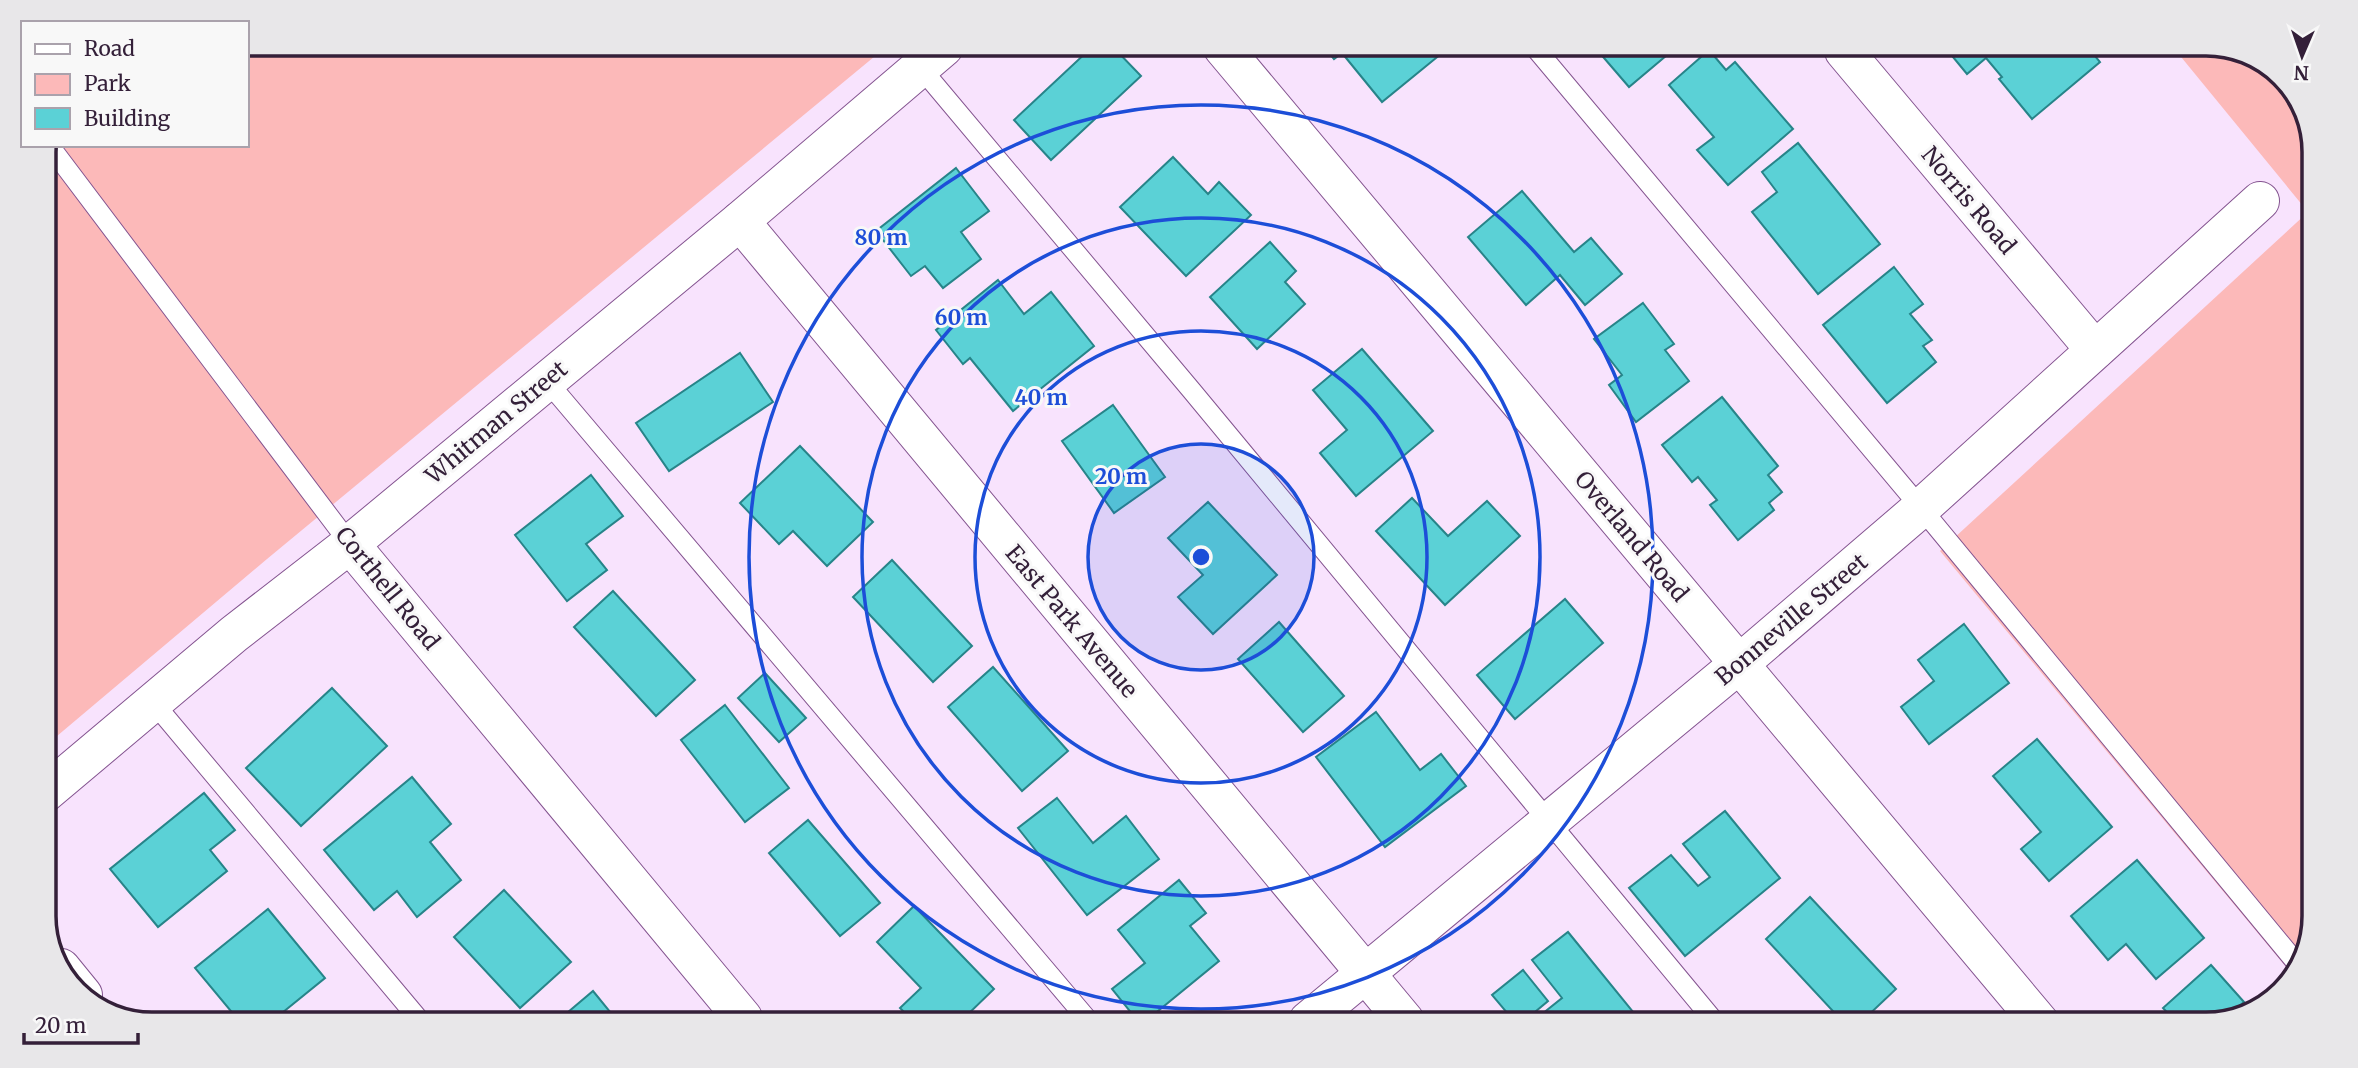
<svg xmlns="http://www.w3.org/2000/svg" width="2358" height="1068" font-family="Merriweather,serif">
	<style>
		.green { fill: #fcb9b9 }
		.building { fill: #5bd1d6; stroke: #278489; stroke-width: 2 }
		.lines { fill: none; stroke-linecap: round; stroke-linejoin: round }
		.service-casing { stroke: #845490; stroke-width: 21 }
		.minor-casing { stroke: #845490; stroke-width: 40 }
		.tertiary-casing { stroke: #845490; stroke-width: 40 }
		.service { stroke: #fff; stroke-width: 19 }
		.minor { stroke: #fff; stroke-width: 38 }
		.tertiary { stroke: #fff; stroke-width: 38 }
		.ring { fill: none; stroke: #1d4ed8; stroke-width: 3.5 }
		.labels { text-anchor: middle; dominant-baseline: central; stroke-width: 6; stroke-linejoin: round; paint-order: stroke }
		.street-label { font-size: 23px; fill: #342039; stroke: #f8f8f8 }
		.rim { fill: none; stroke: #342039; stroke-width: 3.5 }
		.centre { fill: #1d4ed8; stroke: #f8f8f8; stroke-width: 3.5 }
		.ring-label { font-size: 21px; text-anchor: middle; font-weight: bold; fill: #1d4ed8; stroke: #f8f8f8; stroke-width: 6; stroke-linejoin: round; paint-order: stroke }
	</style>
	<rect width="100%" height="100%" fill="#f8e3fd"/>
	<!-- green -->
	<g class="green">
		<polygon points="247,44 886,47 267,559 44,747 44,145 247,145"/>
		<polygon points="2177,52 2248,52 2296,91 2314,145 2306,958 2292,974 1940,551 2308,212"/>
	</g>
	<!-- building -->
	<g class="building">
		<polygon points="1091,48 1114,48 1141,76 1051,160 1014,120"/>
		<polygon points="1325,48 1447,49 1382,102 1342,53 1334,59"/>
		<polygon points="1600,50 1673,50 1629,87 1598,51"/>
		<polygon points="1709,50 1726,70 1735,62 1793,129 1728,185 1697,150 1714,137 1669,85"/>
		<polygon points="1948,51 2091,51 2100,62 2032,119 1999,79 2002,77 1986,58 1967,74"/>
		<polygon points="1798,143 1880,244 1818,294 1752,212 1777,192 1762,172"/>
		<polygon points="1173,157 1208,194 1219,182 1251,215 1186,276 1120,207"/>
		<polygon points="956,168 989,211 961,232 981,259 943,288 925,266 911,276 876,231"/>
		<polygon points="1522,191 1574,252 1591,238 1622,274 1585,305 1560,275 1526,305 1468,237"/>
		<polygon points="1270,242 1296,271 1285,282 1305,304 1257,349 1210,297"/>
		<polygon points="1894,267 1923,304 1910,314 1932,340 1923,346 1936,362 1887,403 1823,325"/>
		<polygon points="998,280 1024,314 1051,292 1094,346 1013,411 970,358 963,364 936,330"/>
		<polygon points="1643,303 1674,344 1665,350 1689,381 1636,422 1609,385 1622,375 1594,339"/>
		<polygon points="1362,349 1433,431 1356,496 1320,453 1347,430 1313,390"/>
		<polygon points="740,353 773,402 669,471 636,423"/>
		<polygon points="1722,397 1778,466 1768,475 1782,492 1769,503 1774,510 1738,540 1710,505 1717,500 1698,477 1692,482 1662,445"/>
		<polygon points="1113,405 1165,477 1114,513 1062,441"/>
		<polygon points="800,446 873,522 827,566 793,531 779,544 740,503"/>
		<polygon points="591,475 623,516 586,544 607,570 567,601 515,535"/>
		<polygon points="1412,498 1448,536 1487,501 1520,536 1445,605 1376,531"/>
		<polygon points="1208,502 1277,575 1213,634 1178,597 1203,575 1168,538"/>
		<polygon points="892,560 972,646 933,682 853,597"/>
		<polygon points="613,591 695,680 656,716 574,627"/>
		<polygon points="1565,599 1603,643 1515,719 1477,675"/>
		<polygon points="1279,622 1344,696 1303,732 1238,659"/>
		<polygon points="1964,624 2009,683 1929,744 1901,707 1934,681 1918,660"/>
		<polygon points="993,667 1068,751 1022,791 948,707"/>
		<polygon points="765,673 806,718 779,742 738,698"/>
		<polygon points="332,688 387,746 301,826 246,768"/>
		<polygon points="725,705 789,788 745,822 681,740"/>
		<polygon points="1376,712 1420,770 1441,754 1466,786 1385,847 1316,757"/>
		<polygon points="2037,739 2112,827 2049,881 2021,849 2041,832 1993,776"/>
		<polygon points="412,777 451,824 430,842 461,880 417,917 397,891 374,910 324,850"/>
		<polygon points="204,793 235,830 210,850 227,871 158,927 110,869"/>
		<polygon points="1057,798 1093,843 1126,816 1159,859 1087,915 1018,828"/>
		<polygon points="1725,811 1780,878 1685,956 1629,888 1671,855 1698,886 1710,877 1683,844"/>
		<polygon points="808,820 880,903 840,936 769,853"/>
		<polygon points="2137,860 2204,938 2156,979 2126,944 2108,960 2071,916"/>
		<polygon points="1179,880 1206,913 1190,926 1219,961 1147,1020 1137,1020 1112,989 1145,963 1118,930"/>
		<polygon points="504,890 571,962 520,1008 454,937"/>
		<polygon points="1810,897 1896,989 1860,1023 1844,1023 1766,939"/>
		<polygon points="914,906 994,989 963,1019 911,1019 900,1008 921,988 877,942"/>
		<polygon points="268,909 325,978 277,1017 235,1016 195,968"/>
		<polygon points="1568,932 1634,1013 1623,1022 1532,1022 1562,998 1532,960"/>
		<polygon points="2211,965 2244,1002 2232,1012 2236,1016 2207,1024 2178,1024 2163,1008"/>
		<polygon points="1523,970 1548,1001 1523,1022 1514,1021 1492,995"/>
		<polygon points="593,991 615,1018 561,1018"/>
	</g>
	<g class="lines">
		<defs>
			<g id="service">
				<polyline points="1536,49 1921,508 2299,966"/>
				<polyline points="920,67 1192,391 1715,1022"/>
				<polyline points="49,145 350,544"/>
				<polyline points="546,380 1088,1020"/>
				<polyline points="153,702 417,1017"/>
			</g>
			<g id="minor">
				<polyline points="1223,48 2041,1024"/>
				<polyline points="1844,51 2095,350"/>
				<polyline points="740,221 1405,1021"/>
				<polyline points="44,794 234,634 350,544 740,221 944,47"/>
				<polyline points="61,968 83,995"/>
				<polyline points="1308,1021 1739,664 1921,508 2260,201"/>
			</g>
			<polyline id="tertiary" points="350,544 743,1018"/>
		</defs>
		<!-- service casing -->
		<use href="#service" class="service-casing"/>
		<!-- minor casing -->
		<use href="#minor" class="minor-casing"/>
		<!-- tertiary casing -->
		<use href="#tertiary" class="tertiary-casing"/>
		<!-- service -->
		<use href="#service" class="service"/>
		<!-- minor -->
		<use href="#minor" class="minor"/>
		<!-- tertiary -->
		<use href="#tertiary" class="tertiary"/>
	</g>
	<!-- distance rings -->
	<circle cx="1201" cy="557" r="113" fill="#1d4ed8" fill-opacity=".12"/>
	<g class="ring">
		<circle cx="1201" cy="557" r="113"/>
		<circle cx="1201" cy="557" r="226"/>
		<circle cx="1201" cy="557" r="339"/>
		<circle cx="1201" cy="557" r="452"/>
	</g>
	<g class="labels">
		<!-- street labels -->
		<g class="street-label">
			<text transform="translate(1969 200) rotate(50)">Norris Road</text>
			<text transform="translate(496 422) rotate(-40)">Whitman Street</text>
			<text transform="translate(1632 536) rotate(50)">Overland Road</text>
			<text transform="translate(388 588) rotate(51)">Corthell Road</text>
			<text transform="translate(1791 619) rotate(-40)">Bonneville Street</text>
			<text transform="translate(1072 621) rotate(50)">East Park Avenue</text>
		</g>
	</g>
	<!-- crop -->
	<path d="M0 0H2358V1068H0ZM152 56H2206A96 96 0 0 1 2302 152V916A96 96 0 0 1 2206 1012H152A96 96 0 0 1 56 916V152A96 96 0 0 1 152 56Z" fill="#e8e7e9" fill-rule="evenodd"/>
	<path class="rim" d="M152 56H2206A96 96 0 0 1 2302 152V916A96 96 0 0 1 2206 1012H152A96 96 0 0 1 56 916V152A96 96 0 0 1 152 56Z"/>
	<circle cx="1201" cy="557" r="10" class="centre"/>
	<g class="ring-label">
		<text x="881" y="245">80 m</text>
		<text x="961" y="325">60 m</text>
		<text x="1041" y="405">40 m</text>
		<text x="1121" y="484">20 m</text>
	</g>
	<!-- legend -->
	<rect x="21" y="21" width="228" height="126" fill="#f8f8f8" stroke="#aaa2ac" stroke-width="2"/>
	<rect x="35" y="44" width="35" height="10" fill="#ffffff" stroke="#aaa2ac" stroke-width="2"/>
	<text x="84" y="56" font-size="21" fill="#342039">Road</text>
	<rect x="35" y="74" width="35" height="21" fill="#fcb9b9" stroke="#aaa2ac" stroke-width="2"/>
	<text x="84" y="91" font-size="21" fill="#342039">Park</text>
	<rect x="35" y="108" width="35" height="21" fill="#5bd1d6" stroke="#aaa2ac" stroke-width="2"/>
	<text x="84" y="126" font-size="21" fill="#342039">Building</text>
	<!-- north arrow -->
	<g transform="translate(2302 56) rotate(182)" stroke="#f8f8f8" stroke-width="5" paint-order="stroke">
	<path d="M0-5L12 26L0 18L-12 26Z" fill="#342039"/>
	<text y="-10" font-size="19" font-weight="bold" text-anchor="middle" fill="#342039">N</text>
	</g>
	<!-- scale -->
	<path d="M24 1033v10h114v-10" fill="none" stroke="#342039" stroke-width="3.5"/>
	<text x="35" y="1033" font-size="21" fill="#342039" stroke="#f8f8f8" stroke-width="5" paint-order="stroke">20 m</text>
</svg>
